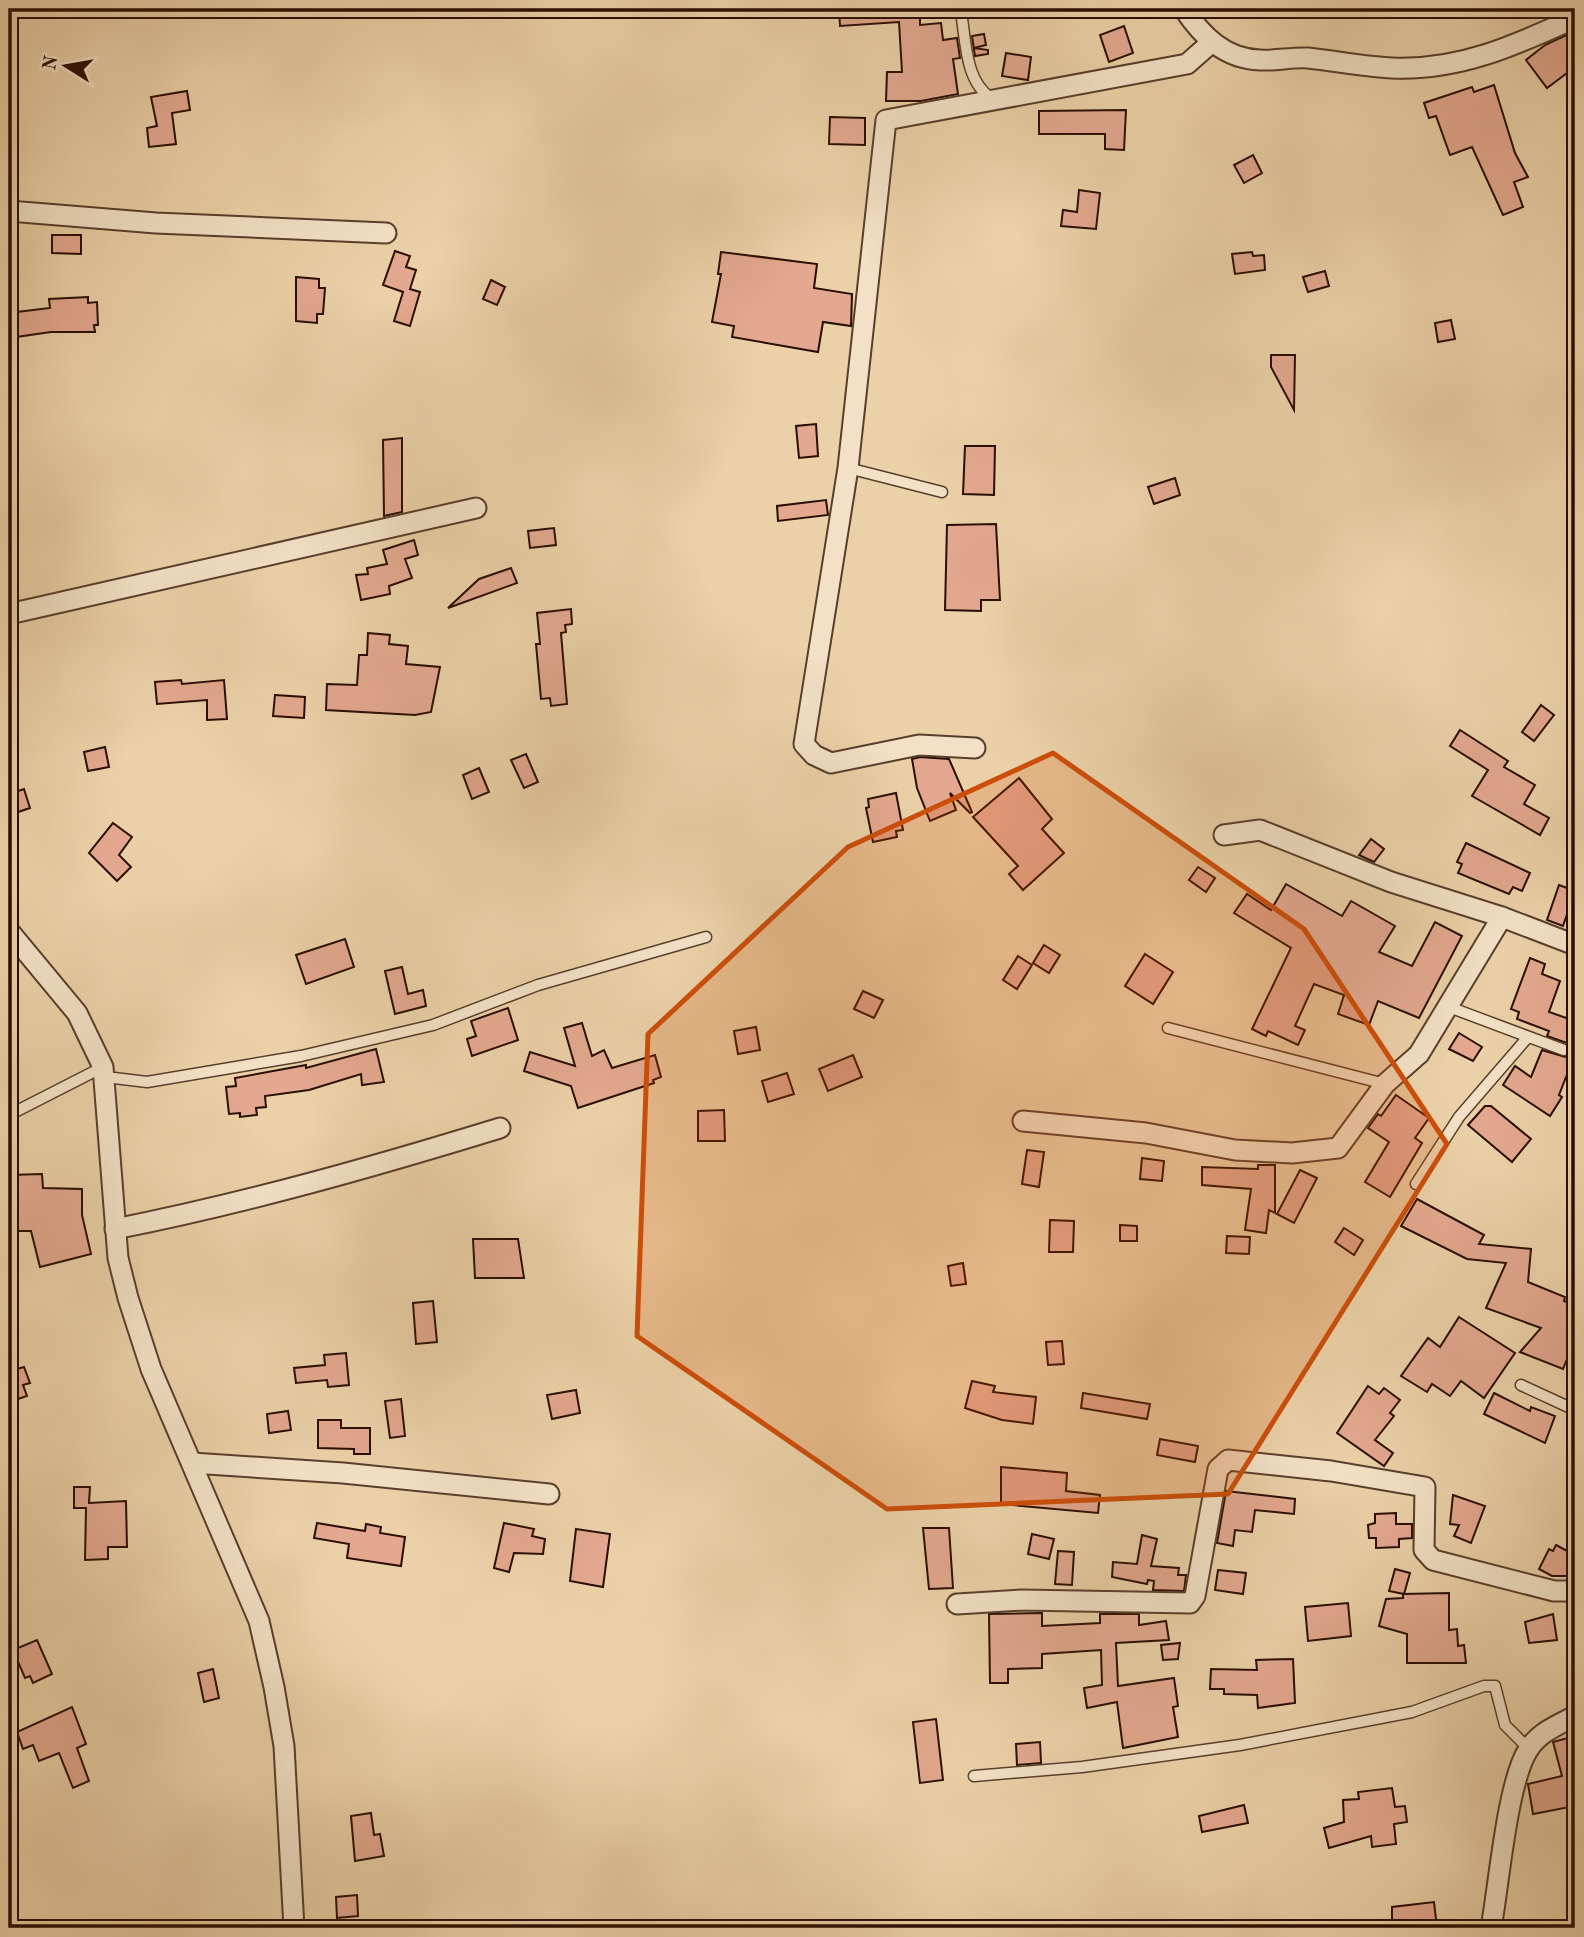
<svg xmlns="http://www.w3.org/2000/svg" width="1584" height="1937" font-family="'Old Standard TT',serif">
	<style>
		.building { fill: #e3a88f; stroke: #2a0d02; stroke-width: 2 }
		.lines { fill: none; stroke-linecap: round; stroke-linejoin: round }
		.service-casing { stroke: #5a3e2c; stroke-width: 13 }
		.minor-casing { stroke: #5a3e2c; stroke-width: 23 }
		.service { stroke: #f2e1c6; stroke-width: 10 }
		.minor { stroke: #f2e1c6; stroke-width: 19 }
		.marked { fill: #cc4e0a; fill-opacity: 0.2; stroke: #cc4e0a; stroke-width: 5; stroke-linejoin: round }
	</style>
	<rect width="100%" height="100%" fill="#ebd1a8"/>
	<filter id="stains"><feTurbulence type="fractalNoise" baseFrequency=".00286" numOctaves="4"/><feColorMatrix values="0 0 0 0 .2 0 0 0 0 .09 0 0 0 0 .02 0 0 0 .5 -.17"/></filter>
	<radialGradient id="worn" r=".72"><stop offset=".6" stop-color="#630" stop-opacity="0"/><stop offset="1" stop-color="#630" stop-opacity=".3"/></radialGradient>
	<!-- building -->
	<g class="building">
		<polygon points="839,9 920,9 920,25 941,23 943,40 957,38 960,58 953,59 958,94 921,101 886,101 887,72 902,72 899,22 840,26"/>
		<polygon points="1124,26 1133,53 1109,62 1100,35"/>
		<polygon points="1575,31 1575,67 1547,88 1526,60 1545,45"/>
		<polygon points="984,34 986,45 974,48 988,50 988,54 975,56 972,36"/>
		<polygon points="1006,53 1031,57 1028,80 1002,76"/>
		<polygon points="1494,85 1515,153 1528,177 1514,182 1523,207 1503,215 1472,147 1450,155 1436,116 1429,118 1424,103 1472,87 1474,92"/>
		<polygon points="187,91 190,110 172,113 176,144 149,147 147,128 157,126 151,97"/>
		<polygon points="1126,110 1124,150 1105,149 1105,134 1039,134 1039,111"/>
		<polygon points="830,117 865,118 865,145 829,144"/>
		<polygon points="1253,155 1262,173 1244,183 1234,165"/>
		<polygon points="1079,190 1100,193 1096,229 1061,226 1063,210 1077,212"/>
		<polygon points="52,235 81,235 81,254 52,253"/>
		<polygon points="395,251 410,256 406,267 416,270 410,289 420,292 410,326 394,321 403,292 383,285"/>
		<polygon points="721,252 817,264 814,288 852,294 851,326 823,322 818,352 732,337 734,326 712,322 721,274 718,274"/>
		<polygon points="1252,252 1253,256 1264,255 1265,270 1235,274 1232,254"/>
		<polygon points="1325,271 1329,286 1308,292 1303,277"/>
		<polygon points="296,277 319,279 319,288 325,288 323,314 317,314 317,323 296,321"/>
		<polygon points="491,280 505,287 497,305 483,299"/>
		<polygon points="88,297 88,303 97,302 98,325 94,325 95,332 51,332 9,338 9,313 50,308 49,299"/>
		<polygon points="1451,320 1455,339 1438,342 1435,323"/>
		<polygon points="1271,355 1295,355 1294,410 1271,367"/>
		<polygon points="816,424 818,456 799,458 796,426"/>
		<polygon points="402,438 402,512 384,516 383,440"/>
		<polygon points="965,446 995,446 994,495 963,494"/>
		<polygon points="1175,478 1180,495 1154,504 1148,487"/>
		<polygon points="826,500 828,515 778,521 777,506"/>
		<polygon points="996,524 1000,600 981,600 981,611 945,610 947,525"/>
		<polygon points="554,528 556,545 530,548 528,531"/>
		<polygon points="414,540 418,555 405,559 412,578 389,586 390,594 361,600 356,575 368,574 367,568 387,564 383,550"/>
		<polygon points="511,568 517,583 448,608 479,579"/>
		<polygon points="571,609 572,624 565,625 566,632 561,633 567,704 551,706 550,698 541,699 536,644 540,644 537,613"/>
		<polygon points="368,633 390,635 389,644 408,646 406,664 440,667 431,712 415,715 326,710 327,684 357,685 359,655 367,655"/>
		<polygon points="181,680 182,684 224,680 227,719 207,720 207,700 157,704 155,682"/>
		<polygon points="275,695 305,697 304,718 273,716"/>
		<polygon points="1541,705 1554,715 1534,741 1522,732"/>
		<polygon points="1460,730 1508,761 1504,767 1535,785 1524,804 1549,818 1540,835 1472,796 1488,770 1450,746"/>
		<polygon points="105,747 109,767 88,771 84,752"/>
		<polygon points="526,754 538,782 524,788 511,760"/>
		<polygon points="920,757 949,759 972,812 970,813 950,793 956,810 930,821 917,788 912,759"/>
		<polygon points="479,768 489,792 472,799 463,775"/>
		<polygon points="1019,778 1052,819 1042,829 1064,853 1023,890 1009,874 1018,866 973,817"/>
		<polygon points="24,789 30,808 9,815 9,794"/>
		<polygon points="896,793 903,830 896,831 897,837 873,842 866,808 869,807 868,799"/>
		<polygon points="113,823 132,837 119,855 131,867 117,881 89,853"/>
		<polygon points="1371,839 1384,849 1374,862 1359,855"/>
		<polygon points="1466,843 1530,873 1522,891 1513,887 1509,894 1458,873 1462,864 1457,862"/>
		<polygon points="1198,867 1215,878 1206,892 1189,880"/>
		<polygon points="1286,884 1342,916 1351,901 1395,926 1379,952 1412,966 1435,922 1462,936 1419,1018 1378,1001 1369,1025 1338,1014 1344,995 1314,984 1295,1026 1305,1030 1298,1045 1268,1031 1266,1036 1252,1029 1291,948 1234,913 1247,894 1271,910"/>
		<polygon points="1559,885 1575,891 1563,926 1547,920"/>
		<polygon points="345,939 354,967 306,984 296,955"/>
		<polygon points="1044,945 1060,955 1049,973 1033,963"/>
		<polygon points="1145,954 1173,972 1153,1004 1125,986"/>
		<polygon points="1018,956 1032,965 1017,989 1003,980"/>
		<polygon points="1530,958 1545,964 1542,974 1560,981 1549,1012 1575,1021 1575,1054 1559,1095 1562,1097 1550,1116 1503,1085 1515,1066 1531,1077 1542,1050 1565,1057 1571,1052 1567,1043 1547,1036 1549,1031 1517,1019 1519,1012 1511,1009"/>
		<polygon points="402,967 408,994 423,990 426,1006 395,1014 385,971"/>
		<polygon points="863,991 883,1000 874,1018 854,1009"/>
		<polygon points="508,1008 518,1040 472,1056 467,1039 476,1036 471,1021"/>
		<polygon points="582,1023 592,1056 604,1050 612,1068 655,1055 661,1077 653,1080 654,1083 578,1108 571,1086 524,1071 530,1052 575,1066 564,1028"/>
		<polygon points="756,1027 760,1050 738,1054 734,1031"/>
		<polygon points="1459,1033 1482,1047 1473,1061 1449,1049"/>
		<polygon points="376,1049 384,1082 362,1085 361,1074 309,1090 265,1096 266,1107 256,1108 257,1115 240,1117 240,1113 229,1114 226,1087 236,1086 235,1078 306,1065 306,1068"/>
		<polygon points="853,1055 862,1077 828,1091 819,1069"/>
		<polygon points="787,1073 794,1094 768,1102 762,1081"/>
		<polygon points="1396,1095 1429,1118 1415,1138 1422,1143 1390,1197 1365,1182 1389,1142 1368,1128 1378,1114 1381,1116"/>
		<polygon points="1485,1106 1491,1106 1531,1139 1512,1162 1468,1125"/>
		<polygon points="724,1110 725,1141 698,1141 698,1111"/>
		<polygon points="1027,1150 1044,1152 1039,1187 1022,1184"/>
		<polygon points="1142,1158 1164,1161 1162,1181 1140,1179"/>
		<polygon points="1258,1165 1275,1165 1275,1213 1269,1210 1266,1233 1245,1230 1251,1189 1202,1185 1202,1167 1258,1169"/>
		<polygon points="1300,1170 1317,1178 1294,1223 1277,1214"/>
		<polygon points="42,1174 43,1188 82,1189 82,1215 91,1254 40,1267 31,1231 9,1231 9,1175"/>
		<polygon points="1417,1199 1484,1235 1479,1244 1531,1249 1528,1282 1565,1297 1564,1301 1575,1306 1575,1339 1563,1369 1520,1352 1541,1328 1486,1308 1506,1263 1467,1259 1401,1226"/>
		<polygon points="1050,1220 1074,1221 1073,1252 1049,1252"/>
		<polygon points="1120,1225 1137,1226 1137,1241 1120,1241"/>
		<polygon points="1344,1228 1363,1240 1354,1255 1335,1242"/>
		<polygon points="1227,1236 1250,1237 1249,1254 1226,1253"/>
		<polygon points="473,1239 518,1239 524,1278 475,1278"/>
		<polygon points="963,1263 966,1284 951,1286 948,1266"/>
		<polygon points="433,1301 437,1342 416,1344 413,1303"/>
		<polygon points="1459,1317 1515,1353 1484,1398 1461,1381 1450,1396 1432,1384 1427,1392 1401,1376 1428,1338 1440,1347"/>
		<polygon points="1062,1341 1064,1364 1048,1365 1046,1342"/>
		<polygon points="9,1351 17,1369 24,1367 30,1383 23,1385 27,1396 9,1402"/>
		<polygon points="346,1353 349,1385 328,1387 327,1380 296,1383 294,1368 325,1365 324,1355"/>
		<polygon points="972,1381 995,1386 993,1392 1036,1397 1033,1424 1002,1420 965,1408"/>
		<polygon points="1368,1386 1379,1394 1384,1388 1400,1400 1390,1413 1394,1416 1375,1440 1393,1453 1384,1466 1337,1433"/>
		<polygon points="576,1390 580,1413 552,1419 547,1395"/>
		<polygon points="1083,1393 1150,1404 1147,1419 1081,1408"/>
		<polygon points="1494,1393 1530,1411 1531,1407 1555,1416 1545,1443 1484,1414"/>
		<polygon points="401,1399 405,1436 390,1438 385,1401"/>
		<polygon points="288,1411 291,1430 269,1433 267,1414"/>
		<polygon points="318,1420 341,1420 341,1428 370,1428 370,1454 354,1454 354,1449 318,1448"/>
		<polygon points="1160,1439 1198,1446 1195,1462 1157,1455"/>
		<polygon points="1001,1467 1067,1473 1066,1491 1100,1495 1098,1513 1001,1504"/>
		<polygon points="74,1487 90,1487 89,1503 126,1501 127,1547 108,1547 108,1559 85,1560 86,1508 74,1508"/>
		<polygon points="1226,1491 1295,1499 1294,1514 1255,1510 1252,1532 1235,1530 1233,1546 1217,1543"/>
		<polygon points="1453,1495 1485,1506 1471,1543 1454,1536 1459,1525 1450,1524"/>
		<polygon points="1396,1513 1396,1524 1412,1524 1412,1538 1399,1539 1399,1547 1376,1548 1376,1538 1369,1538 1368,1525 1375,1523 1375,1514"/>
		<polygon points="317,1523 365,1531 366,1524 381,1527 380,1533 405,1537 401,1566 347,1558 349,1544 314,1538"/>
		<polygon points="504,1523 534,1529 532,1536 545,1539 543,1554 514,1553 509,1572 494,1568"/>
		<polygon points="923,1528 949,1528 953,1588 929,1589"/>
		<polygon points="576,1529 610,1534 603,1587 570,1581"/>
		<polygon points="1032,1534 1054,1539 1049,1559 1028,1554"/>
		<polygon points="1142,1535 1157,1539 1151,1566 1179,1568 1178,1575 1186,1575 1184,1591 1153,1590 1154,1581 1148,1580 1147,1584 1112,1577 1113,1562 1137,1564"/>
		<polygon points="1556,1545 1575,1555 1575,1576 1552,1576 1539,1569 1549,1549 1553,1551"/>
		<polygon points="1058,1551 1074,1552 1072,1585 1055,1584"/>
		<polygon points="1395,1569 1410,1573 1404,1594 1389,1591"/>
		<polygon points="1218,1570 1246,1573 1243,1594 1215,1590"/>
		<polygon points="1449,1593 1449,1630 1457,1629 1458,1646 1464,1645 1466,1663 1407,1663 1407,1634 1379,1626 1386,1599 1403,1598 1403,1594"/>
		<polygon points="1348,1603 1351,1636 1308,1641 1305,1607"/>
		<polygon points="1042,1613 1042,1626 1100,1623 1100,1614 1139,1614 1139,1625 1166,1621 1169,1640 1116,1643 1118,1686 1174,1678 1178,1706 1173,1707 1178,1737 1123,1748 1117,1702 1087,1708 1084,1688 1102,1685 1101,1650 1042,1654 1042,1668 1008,1669 1008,1683 990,1683 989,1614"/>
		<polygon points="1553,1614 1557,1640 1529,1643 1525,1622"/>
		<polygon points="37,1640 52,1674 33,1683 30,1676 25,1678 13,1650"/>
		<polygon points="1180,1643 1178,1659 1163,1660 1161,1645"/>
		<polygon points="1293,1659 1295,1703 1258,1708 1257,1695 1224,1694 1224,1689 1210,1689 1211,1669 1257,1670 1256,1660"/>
		<polygon points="213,1669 219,1698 204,1702 198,1673"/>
		<polygon points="72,1707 86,1744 77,1748 89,1781 73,1788 59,1753 39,1761 33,1745 23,1749 17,1732"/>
		<polygon points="936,1719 943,1780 920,1783 913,1722"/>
		<polygon points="1575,1736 1575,1806 1533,1814 1528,1784 1562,1776 1553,1742"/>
		<polygon points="1040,1742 1041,1763 1017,1765 1016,1744"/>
		<polygon points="1392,1788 1395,1807 1405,1806 1407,1822 1394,1824 1396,1844 1372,1847 1371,1836 1329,1848 1324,1828 1344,1822 1343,1800 1359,1799 1358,1792"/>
		<polygon points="1244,1805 1248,1823 1202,1832 1199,1816"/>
		<polygon points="371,1813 374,1835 380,1834 384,1856 355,1861 351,1816"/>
		<polygon points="357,1895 358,1916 337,1918 336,1897"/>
		<polygon points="1434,1902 1437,1928 1392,1928 1392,1907"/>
	</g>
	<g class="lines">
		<defs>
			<g id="service">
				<path d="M961,12C966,41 965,81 991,98"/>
				<polyline points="848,468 942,492"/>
				<polyline points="1449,1007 1564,1050"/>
				<polyline points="1168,1028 1385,1084"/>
				<polyline points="106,1077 147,1082 301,1056 433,1025 538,985 706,937"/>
				<polyline points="9,1115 103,1067"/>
				<polyline points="1416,1184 1459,1117 1528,1037"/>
				<polyline points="1521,1385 1575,1410"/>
				<polyline points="974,1776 1082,1767 1240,1745 1412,1712 1484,1686 1495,1686 1505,1725 1529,1749"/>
			</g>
			<g id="minor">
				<path d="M1184,9C1202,36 1225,59 1260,60C1276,61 1292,57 1308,58C1336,61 1364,67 1392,68C1459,71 1516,45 1575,18"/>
				<polyline points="9,211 156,223 386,233"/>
				<polyline points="9,614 476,508"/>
				<polyline points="975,748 919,745 831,763 814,755 804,744 848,468 886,120 1187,64 1212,42"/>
				<polyline points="1224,835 1260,830 1391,882 1502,917 1575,945"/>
				<polyline points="9,931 77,1013 103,1067 118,1258 128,1298 151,1369 259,1621 274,1687 284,1746 294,1928"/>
				<polyline points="1023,1121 1146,1133 1235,1150 1292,1153 1338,1148 1385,1084 1419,1054 1502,917"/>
				<path d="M115,1229C246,1203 373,1167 500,1128"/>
				<polyline points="192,1463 343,1473 549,1494"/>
				<polyline points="957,1604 1022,1600 1190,1603 1195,1596 1218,1469 1228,1460 1331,1471 1425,1487 1424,1550 1433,1560 1554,1591 1575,1591"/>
				<path d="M1491,1928C1499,1885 1507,1783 1528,1750C1539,1732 1558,1725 1575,1716"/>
			</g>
		</defs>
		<!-- service casing -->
		<use href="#service" class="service-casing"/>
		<!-- minor casing -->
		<use href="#minor" class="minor-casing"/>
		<!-- service -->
		<use href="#service" class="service"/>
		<!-- minor -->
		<use href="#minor" class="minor"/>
	</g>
	<!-- marked area -->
	<path class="marked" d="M1053,753L1304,929L1447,1144L1228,1494L887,1509L637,1336L648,1034L848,847Z"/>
	<!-- margin -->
	<rect width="1584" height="1937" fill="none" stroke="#ebd1a8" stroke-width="35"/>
	<rect x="10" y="10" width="1563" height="1916" fill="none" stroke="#2a0d02" stroke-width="3.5"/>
	<rect x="18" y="18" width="1549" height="1902" fill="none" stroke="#2a0d02" stroke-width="2"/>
	<!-- north arrow -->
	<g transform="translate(66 66) rotate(281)" stroke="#f2e1c6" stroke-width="5" paint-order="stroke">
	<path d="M0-5L12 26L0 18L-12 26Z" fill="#2a0d02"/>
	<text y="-10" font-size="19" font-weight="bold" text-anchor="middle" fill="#2a0d02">N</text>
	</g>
	<rect width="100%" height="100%" filter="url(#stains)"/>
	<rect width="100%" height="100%" fill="url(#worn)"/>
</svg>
